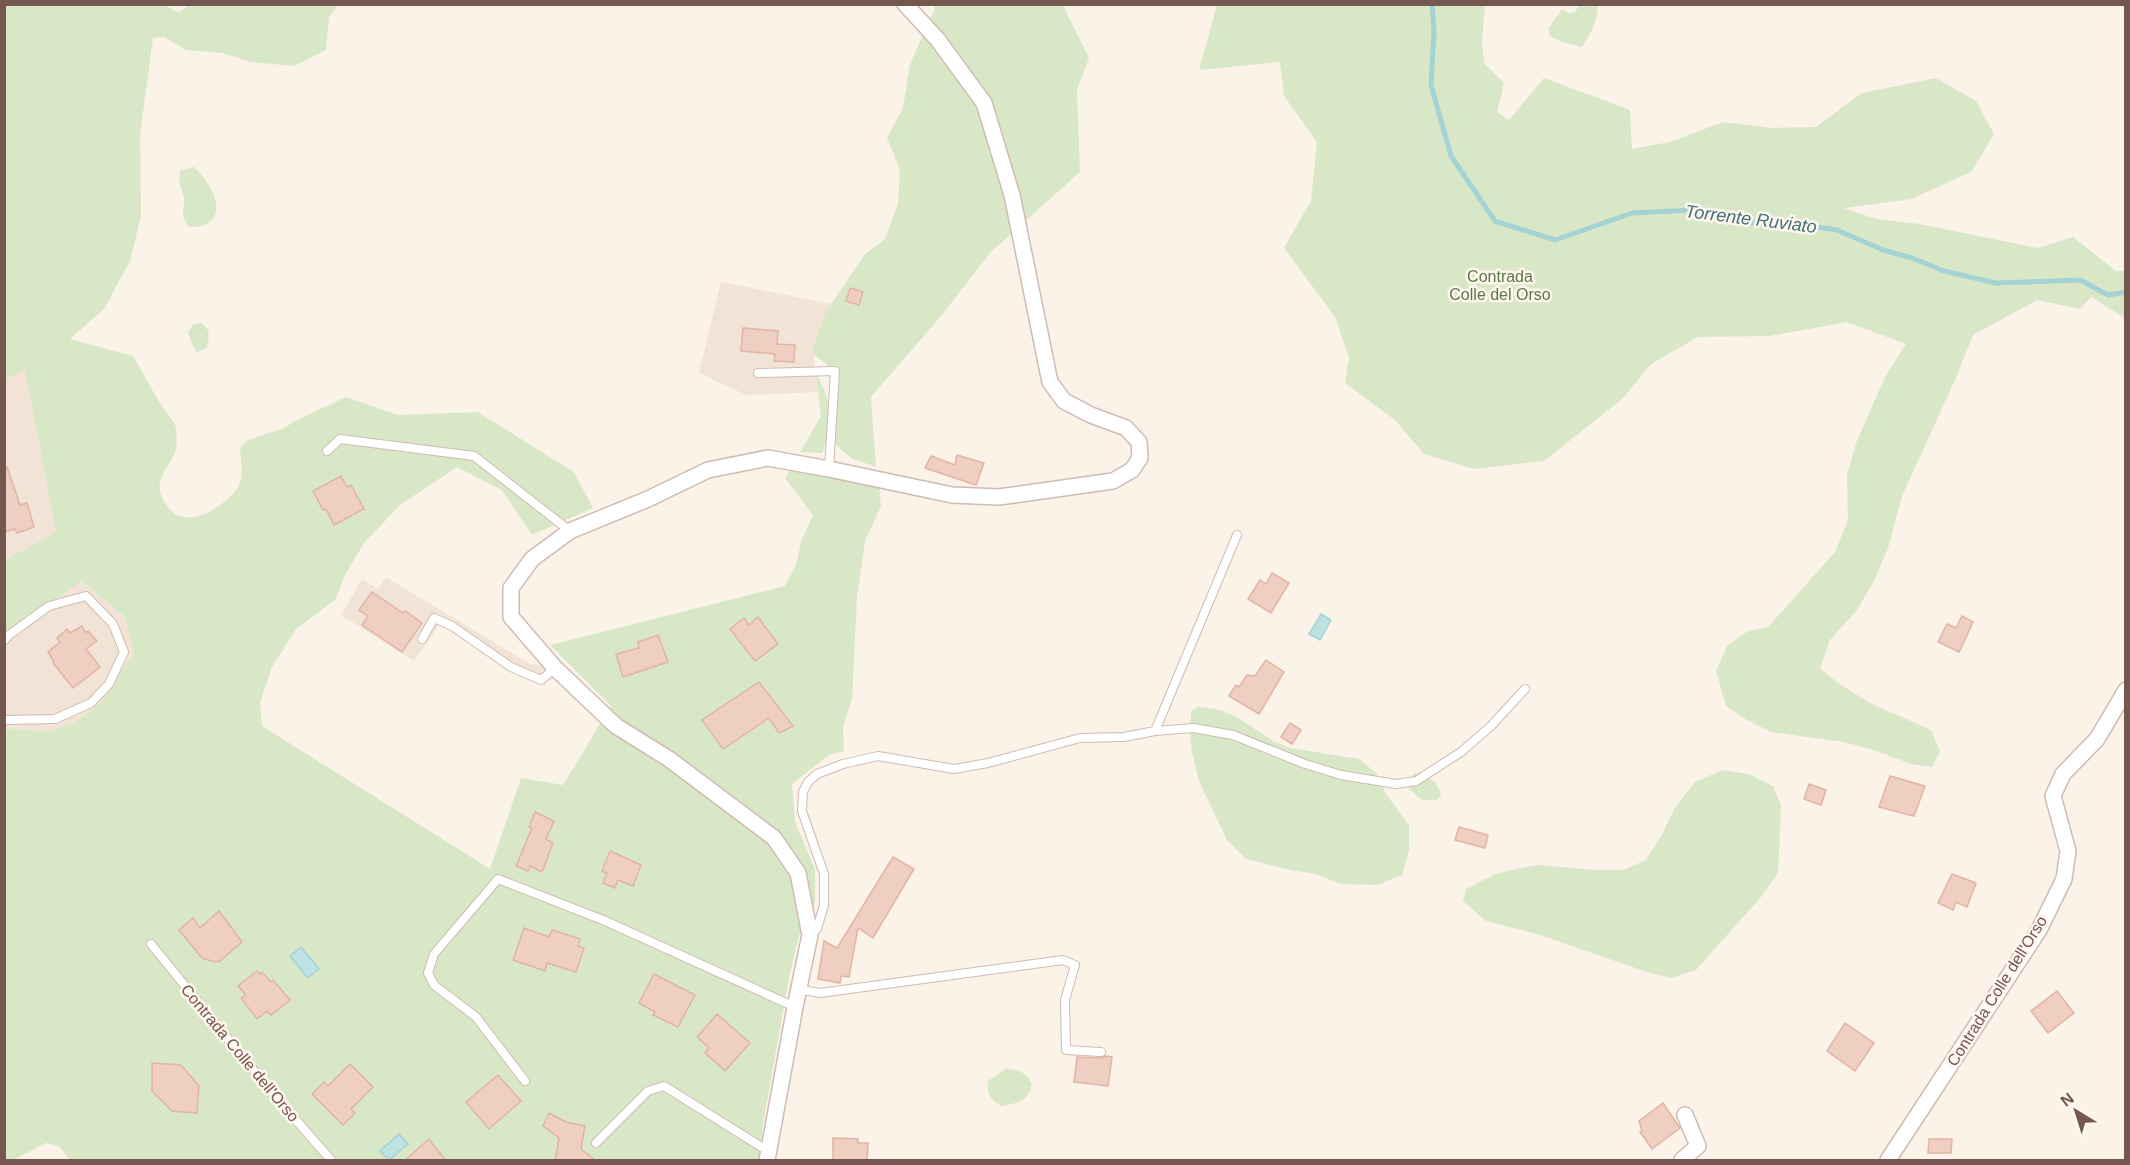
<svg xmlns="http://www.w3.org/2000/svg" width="2130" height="1165" font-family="Helvetica,sans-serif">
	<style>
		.residential { fill: #f2e3d7 }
		.green { fill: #d8e8c7 }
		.water { fill: #bee2e4; stroke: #a4d2d5; stroke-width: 1.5 }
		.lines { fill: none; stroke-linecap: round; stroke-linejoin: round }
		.stream { stroke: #a4d2d5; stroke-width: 5 }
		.building { fill: #efcfc2; stroke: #e1b4a3; stroke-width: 1.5 }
		.service-casing { stroke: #cfbbb2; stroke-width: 10 }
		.minor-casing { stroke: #cfbbb2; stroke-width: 18 }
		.service { stroke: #fff; stroke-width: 8 }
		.minor { stroke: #fff; stroke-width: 15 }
		.labels { text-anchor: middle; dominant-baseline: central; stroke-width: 5; stroke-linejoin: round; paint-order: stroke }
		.park-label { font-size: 16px; fill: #5a7946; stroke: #fef6ef }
		.street-label { font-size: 16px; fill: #74574e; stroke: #fef6ef }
		.water-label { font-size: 18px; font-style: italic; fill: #427478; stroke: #fef6ef }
	</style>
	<rect width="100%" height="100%" fill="#fbf2e8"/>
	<!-- residential -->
	<g class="residential">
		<polygon points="721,282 831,304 826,312 813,353 818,392 746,395 699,373"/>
		<polygon points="25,369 56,532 5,560 4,379"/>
		<polygon points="386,577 530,664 542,665 546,662 558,677 541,684 514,672 441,623 414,661 341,615 362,579 378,589"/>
		<polygon points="82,581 124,616 134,652 101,703 75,722 48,732 5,728 4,633"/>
	</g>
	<!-- green -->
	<g class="green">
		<polygon points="1485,4 1482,41 1484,63 1504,83 1497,112 1509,120 1544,78 1630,110 1632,149 1670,142 1723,122 1772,128 1816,127 1862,93 1936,78 1976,101 1994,134 1972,171 1912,199 1844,208 1876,219 1919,224 2038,248 2073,237 2116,271 2125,271 2125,318 2091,297 2080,309 2037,300 1973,335 1955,380 1902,496 1888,548 1875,579 1857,610 1830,640 1820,669 1841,685 1872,704 1931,730 1940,751 1932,767 1911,764 1874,750 1844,742 1771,732 1747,720 1726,706 1716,671 1727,646 1748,631 1768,627 1835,552 1848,520 1847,475 1856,443 1885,377 1906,344 1847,322 1770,336 1698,337 1651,364 1622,399 1544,461 1474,469 1424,454 1395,420 1345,383 1349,357 1335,317 1284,248 1311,201 1317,142 1284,96 1280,62 1199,70 1217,5"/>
		<path d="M1580,4L1598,5C1598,21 1591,33 1582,47L1562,42L1550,36L1548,29L1562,9C1566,13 1570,14 1575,12Z"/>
		<path d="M4,5H165L179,13L188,5H338L329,17L326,50L294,66L250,62L223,53L186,50L164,37L153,38L140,135L141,216L130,261L104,309L70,339L133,356C143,373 152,391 163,408C167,414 174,421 176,427C177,432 177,445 176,450C170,469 149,481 166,504C170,511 176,516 184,517C200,520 217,508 229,498C247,481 241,470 240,448L248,440L284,428L297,420L346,397L398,415L478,412L574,472L593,508L532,535L502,490L457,467L400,505L364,543L345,575L335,600L296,629L272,667L260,703L262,726L490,869L521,778L563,785L611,706L550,645L785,586L796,565L802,539L813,515L785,478L792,467L879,486L881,506L865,541L857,597L852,699L843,726L844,751L829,755L792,784L795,822L815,869V904L799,936L790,973L763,1124L759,1160H70L59,1146L46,1143L13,1160H5V728L48,732L75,722L101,703L134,652L124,616L82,581L5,633V560L56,532L25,370L5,379Z"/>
		<polygon points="933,5 1064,5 1065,10 1089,58 1077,90 1080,172 990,253 941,316 871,397 876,467 851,458 834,443 837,372 813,354 813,348 826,312 865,254 885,239 898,204 900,170 887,138 903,108 910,64 935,8"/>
		<path d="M194,167C215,186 234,227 189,227C179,214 185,212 184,199C183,185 176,187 181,170Z"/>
		<path d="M201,323C211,328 209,338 207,348L197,352L193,346L188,333L193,324Z"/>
		<path d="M816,375C832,396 833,429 822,453L800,452L821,416Z"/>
		<polygon points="1198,707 1216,709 1235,716 1273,741 1290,748 1359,759 1376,773 1386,794 1409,825 1409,850 1402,875 1377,885 1340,884 1316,874 1290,870 1246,859 1227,840 1199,781 1192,752 1190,734 1191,711"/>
		<polygon points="1722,770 1748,774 1773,786 1781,805 1778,873 1761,897 1696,970 1671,978 1647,972 1537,934 1486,921 1463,901 1466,889 1495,874 1521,868 1539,865 1595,870 1624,870 1646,860 1663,833 1674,809 1695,782"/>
		<path d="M1416,773C1430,776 1437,781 1441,795L1437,800H1422L1409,789C1408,783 1409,776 1416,773Z"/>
		<path d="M1005,1069C1018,1069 1026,1072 1032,1084C1028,1102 1018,1103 1001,1106C990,1099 987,1094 988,1081Z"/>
	</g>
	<!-- water -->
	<g class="water">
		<polygon points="1321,614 1331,620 1320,640 1309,634"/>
		<polygon points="301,947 319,969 308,978 290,956"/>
		<polygon points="399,1134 408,1144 389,1160 380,1151"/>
	</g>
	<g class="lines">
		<!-- stream -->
		<polyline class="stream" points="1432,4 1434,32 1431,85 1451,156 1495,221 1555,240 1632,213 1693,210 1752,223 1785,222 1837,230 1883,250 1912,258 1944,271 1996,283 2080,280 2108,295 2126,292"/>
	</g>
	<!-- building -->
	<g class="building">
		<polygon points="850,288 863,292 859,305 846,301"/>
		<polygon points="743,328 778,331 777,344 795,345 794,362 774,361 775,354 741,351"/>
		<polygon points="957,455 984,463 976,485 925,468 931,456 955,465"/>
		<polygon points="4,467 7,467 20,505 27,503 34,527 17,533 15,529 4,532"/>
		<polygon points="341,476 347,487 351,485 364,509 334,525 326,509 323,510 313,491"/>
		<polygon points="1272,573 1289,583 1271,613 1248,599 1260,580 1266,584"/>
		<polygon points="372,592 403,613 405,611 422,623 402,652 362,625 368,616 359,610"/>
		<polygon points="1962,616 1973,622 1959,652 1938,642 1947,624 1956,628"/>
		<polygon points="758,617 778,644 755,661 730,629 744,618 749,625"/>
		<polygon points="82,626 86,633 88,631 97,641 86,649 100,667 73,688 53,663 54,662 48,652 60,642 57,638 67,629 70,633"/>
		<polygon points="658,635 668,662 623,677 616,654 639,648 638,642"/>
		<polygon points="1266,660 1284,672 1259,714 1229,696 1236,685 1239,687 1247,675 1255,676"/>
		<polygon points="759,682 793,726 779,733 769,718 723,749 702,720"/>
		<polygon points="1290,723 1301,730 1292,744 1281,737"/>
		<polygon points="1890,776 1925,786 1914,816 1879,807"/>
		<polygon points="1809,784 1826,790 1821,805 1804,799"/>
		<polygon points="535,812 554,821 546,839 553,843 542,872 530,866 528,871 516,866 532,828 529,827"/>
		<polygon points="1459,827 1488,835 1485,848 1455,840"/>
		<polygon points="610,851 641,865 633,886 618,880 615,888 603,883 607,873 602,871"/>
		<polygon points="893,857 914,869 873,938 858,928 849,977 841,976 840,983 818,979 824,941 837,948"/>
		<polygon points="1952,874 1976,883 1967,907 1956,902 1953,910 1938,903"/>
		<polygon points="219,911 242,942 220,961 215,962 202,958 179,930 193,918 200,928"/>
		<polygon points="524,928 549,937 552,930 580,939 578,946 584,948 576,972 547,963 545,971 513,960"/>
		<polygon points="257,971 260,974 262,972 271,982 273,980 290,1000 271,1015 267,1011 257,1019 241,998 246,995 238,986"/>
		<polygon points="654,974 695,995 678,1027 653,1015 655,1012 639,1003"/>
		<polygon points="2057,991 2074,1013 2048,1033 2031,1011"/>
		<polygon points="717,1014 750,1043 725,1071 705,1053 709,1048 697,1037"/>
		<polygon points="1845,1023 1874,1043 1855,1071 1827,1051"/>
		<polygon points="1105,1056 1112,1057 1108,1086 1074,1082 1077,1057 1101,1058"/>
		<polygon points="152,1063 181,1065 199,1086 197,1113 172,1111 152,1091"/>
		<polygon points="350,1064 373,1087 351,1109 355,1113 343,1125 312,1094 324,1082 328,1086"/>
		<polygon points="498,1075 521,1101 489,1129 466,1102"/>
		<polygon points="1663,1103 1680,1128 1652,1149 1640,1132 1642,1131 1639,1121"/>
		<polygon points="549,1113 566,1122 585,1126 581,1149 596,1161 555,1161 559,1138 543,1126"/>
		<polygon points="833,1138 858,1139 858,1143 868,1143 867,1161 833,1161"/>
		<polygon points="429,1139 446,1161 404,1161"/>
		<polygon points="1929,1139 1952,1139 1951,1153 1928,1153"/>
	</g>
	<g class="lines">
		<defs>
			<g id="service">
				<polyline points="758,373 835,371 829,469"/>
				<polyline points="327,451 340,439 474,456 570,531"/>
				<polyline points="422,639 434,618 452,626 511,667 541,680 555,668"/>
				<polyline points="4,641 9,635 49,606 86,596 113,624 124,652 109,684 91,703 55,719 4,720"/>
				<polyline points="1155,731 1193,728 1233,735 1305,764 1341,775 1396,784 1416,781 1461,752 1491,726 1525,689"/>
				<polyline points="810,935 817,929 824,905 824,874 802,811 803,792 808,782 817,774 843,764 878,756 954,769 988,763 1080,738 1124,737 1155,731 1237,535"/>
				<polyline points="151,944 267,1087 331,1160"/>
				<polyline points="798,989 820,993 1063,960 1075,965 1065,1000 1066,1050 1101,1052"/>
				<polyline points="525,1081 476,1017 434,985 428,973 434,954 498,879 603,920 795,1007"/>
				<polyline points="596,1143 648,1091 664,1086 768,1151"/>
			</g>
			<g id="minor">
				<polyline points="767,1160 795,1007 810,935 798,873 774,838 669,759 616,726 555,668 511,617 511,588 532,559 570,531 648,499 708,470 768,458 829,469 952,495 999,497 1113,481 1132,470 1140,458 1139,442 1126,428 1091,415 1064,401 1050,382 1012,195 984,103 938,40 905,4"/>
				<polyline points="1682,1160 1698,1146 1685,1115"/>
				<polyline points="1888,1160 2039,930 2064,879 2068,851 2053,796 2063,774 2097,739 2126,690"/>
			</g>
		</defs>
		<!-- service casing -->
		<use href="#service" class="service-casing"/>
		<!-- minor casing -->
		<use href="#minor" class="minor-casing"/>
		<!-- service -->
		<use href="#service" class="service"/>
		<!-- minor -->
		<use href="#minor" class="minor"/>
	</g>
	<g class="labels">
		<!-- park labels -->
		<g class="park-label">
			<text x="1500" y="276">Contrada<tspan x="1500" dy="18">Colle del Orso</tspan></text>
		</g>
		<!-- street labels -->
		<g class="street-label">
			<text transform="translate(1997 991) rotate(-58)">Contrada Colle dell'Orso</text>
			<text transform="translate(240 1053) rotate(50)">Contrada Colle dell'Orso</text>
		</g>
		<!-- water labels -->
		<g class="water-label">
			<text transform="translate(1751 219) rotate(7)">Torrente Ruviato</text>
		</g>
	</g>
	<!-- border -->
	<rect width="2130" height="1165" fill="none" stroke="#74574e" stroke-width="12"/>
	<!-- north arrow -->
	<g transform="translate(2076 1111) rotate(322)" stroke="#fef6ef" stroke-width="4.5" paint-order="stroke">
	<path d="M0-4.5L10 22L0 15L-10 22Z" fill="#74574e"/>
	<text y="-9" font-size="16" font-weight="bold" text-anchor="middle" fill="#74574e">N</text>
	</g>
</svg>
